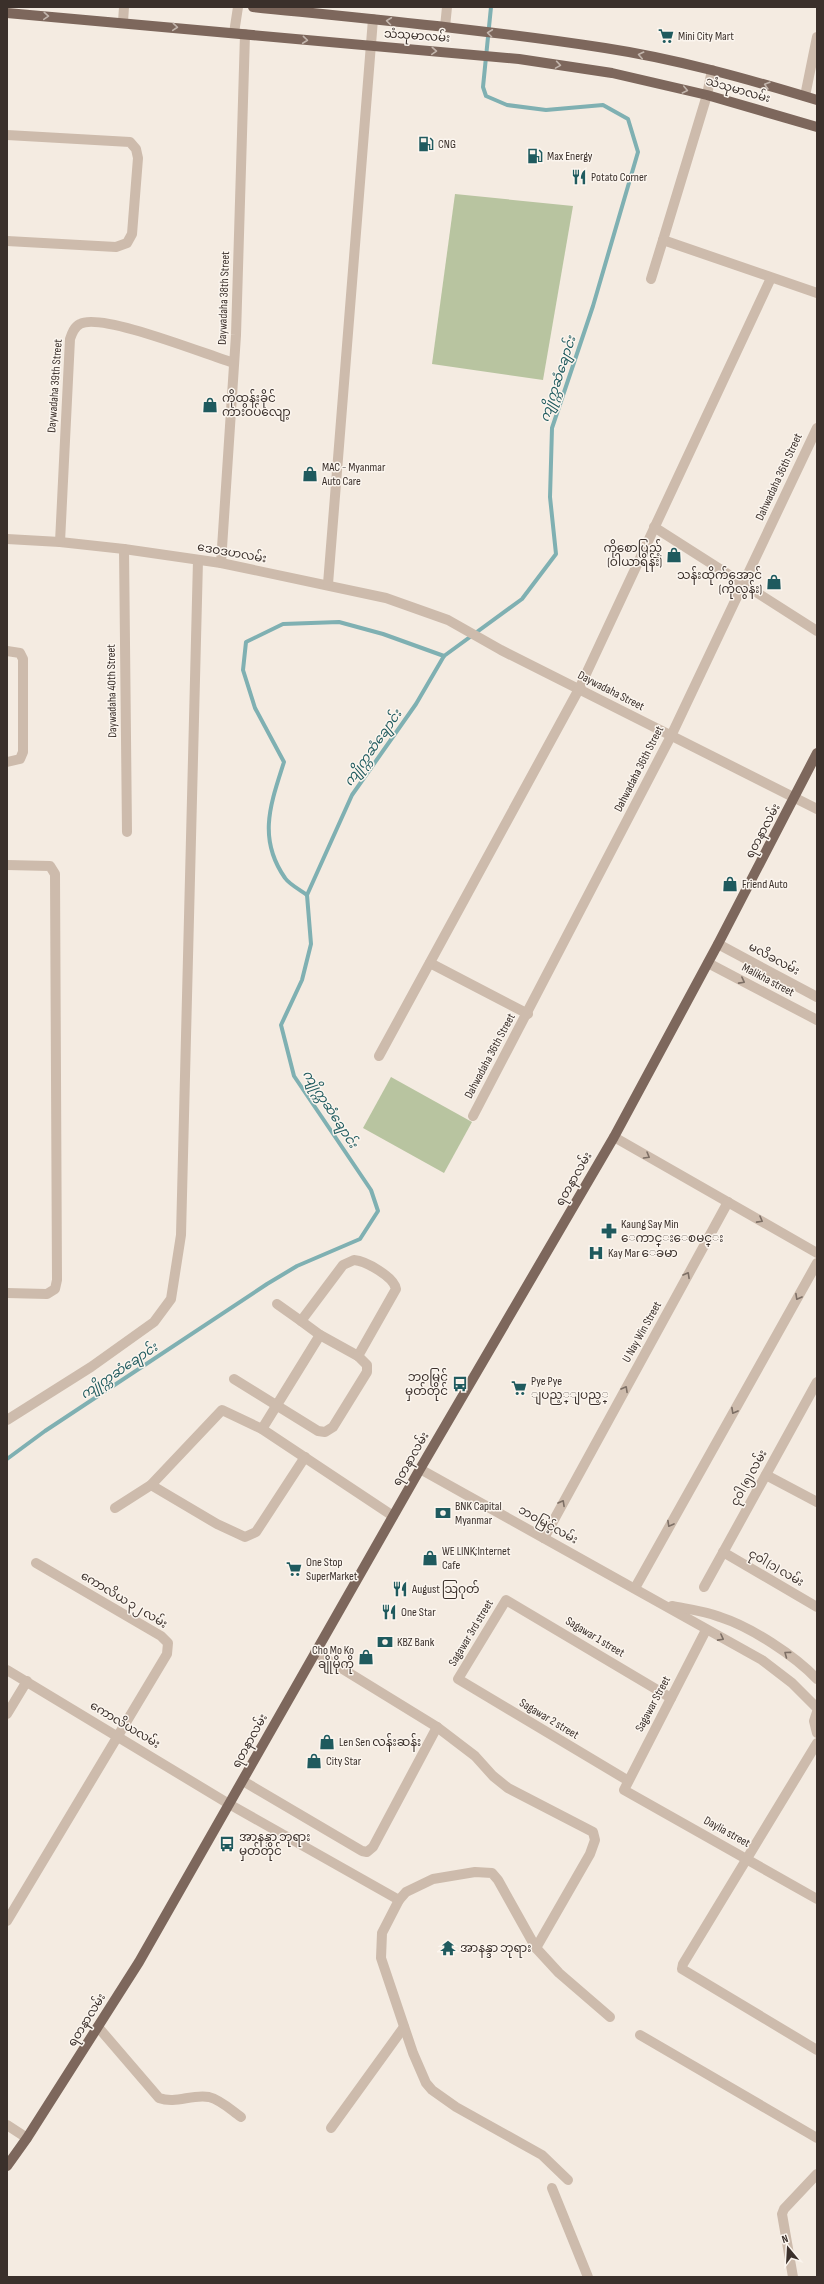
<svg xmlns="http://www.w3.org/2000/svg" width="824" height="2284" font-family="'Sofia Sans Condensed','Noto Sans Myanmar',sans-serif">
	<style>
		.green { fill: #b8c4a0 }
		.lines { fill: none; stroke-linecap: round; stroke-linejoin: round }
		.stream { stroke: #7fb0b2; stroke-width: 4 }
		.minor { stroke: #cdbbac; stroke-width: 10 }
		.major { stroke: #7d675c; stroke-width: 10 }
		.oneway { stroke: #c2b5ac }
		.oneway2 { stroke: #7d6f65 }
		.labels { text-anchor: middle; dominant-baseline: central; stroke-width: 3; stroke-linejoin: round; paint-order: stroke }
		.street-label { font-size: 12px; fill: #3b302b; stroke: #fbf5ee }
		.poi-label { font-size: 12px; fill: #3b302b; stroke: #fbf5ee; text-anchor: start }
		.water-label { font-size: 13px; font-style: italic; fill: #1f5a5e; stroke: #fbf5ee }
	</style>
	<rect width="100%" height="100%" fill="#f4ebe1"/>
	<!-- green -->
	<g class="green">
		<polygon points="455,194 573,206 543,380 432,364"/>
		<polygon points="391,1077 472,1122 444,1173 363,1128"/>
	</g>
	<g class="lines">
		<!-- stream -->
		<g class="stream">
			<path d="M307,895C300,890 289,884 285,878C257,838 271,803 284,762L255,708L243,670L246,642L283,624L339,622L383,634L444,656"/>
			<polyline points="7,1459 45,1431 267,1284 297,1266 360,1239 378,1211 371,1190 294,1076 281,1025 302,980 311,944 307,895 352,795 416,704 444,656 522,599 556,554 550,497 552,428 593,306 638,152 628,119 603,105 546,110 507,105 486,96 483,87 491,7"/>
		</g>
		<!-- minor -->
		<g class="minor">
			<polyline points="123,22 124,7"/>
			<polyline points="445,27 447,7"/>
			<polyline points="234,33 238,7"/>
			<polyline points="712,70 707,95 663,240 817,293"/>
			<polyline points="805,96 817,37"/>
			<polyline points="7,135 130,142 136,149 138,158 132,234 127,243 116,247 7,241"/>
			<polyline points="651,279 663,240"/>
			<polyline points="654,527 817,631"/>
			<polyline points="7,539 60,542 124,549 221,563 386,598 448,620 501,650 817,809"/>
			<path d="M60,542L70,339C72,333 74,327 80,324C101,312 207,355 234,363"/>
			<polyline points="124,549 127,832"/>
			<polyline points="221,563 236,335 245,34"/>
			<polyline points="328,584 373,19"/>
			<polyline points="7,651 20,653 23,659 23,752 20,759 7,762"/>
			<polyline points="7,865 50,866 55,874 57,1280 55,1289 47,1294 7,1293"/>
			<polyline points="718,944 817,997"/>
			<polyline points="430,963 528,1014"/>
			<polyline points="708,963 817,1020"/>
			<polyline points="379,1056 579,689 771,278"/>
			<polyline points="473,1116 671,736 817,428"/>
			<polyline points="614,1137 817,1253"/>
			<path d="M354,1260C366,1261 394,1277 396,1289L358,1356L320,1335L301,1321L343,1265Z"/>
			<polyline points="277,1304 301,1321"/>
			<polyline points="234,1379 318,1431 325,1432 333,1427 367,1372 367,1365 358,1356"/>
			<polyline points="7,1420 91,1367 154,1322 171,1299 181,1235 198,560"/>
			<polyline points="262,1429 320,1335"/>
			<polyline points="420,1469 762,1660 792,1683 817,1708"/>
			<polyline points="766,1475 817,1502"/>
			<polyline points="151,1485 217,1524 245,1537 256,1532 305,1457"/>
			<polyline points="115,1508 151,1485 222,1410 262,1429 393,1516"/>
			<polyline points="544,1538 728,1202"/>
			<polyline points="723,1552 817,1607"/>
			<polyline points="704,1587 817,1382"/>
			<polyline points="635,1588 817,1263"/>
			<path d="M672,1606C687,1609 705,1611 720,1617C751,1627 794,1655 817,1679"/>
			<polyline points="706,1630 624,1790 817,1899"/>
			<polyline points="315,1652 437,1727 475,1756 493,1776 508,1788 593,1832 595,1840 590,1854 536,1948"/>
			<polyline points="7,1670 229,1804 399,1900"/>
			<polyline points="817,1712 814,1721 817,1733"/>
			<polyline points="7,1714 27,1681"/>
			<polyline points="817,1743 683,1964 682,1969 817,2050"/>
			<polyline points="627,1780 458,1679 506,1600 671,1698"/>
			<polyline points="243,1781 362,1851 367,1852 373,1847 437,1727"/>
			<polyline points="7,1921 167,1654 168,1643 161,1636 36,1563"/>
			<path d="M98,2027L159,2098C176,2104 191,2094 209,2097C221,2100 231,2110 241,2117"/>
			<polyline points="640,2035 817,2138"/>
			<polyline points="7,2125 27,2138"/>
			<polyline points="331,2128 404,2027"/>
			<polyline points="568,2180 542,2155 456,2107 432,2090 426,2083 413,2053 381,1958 382,1933 399,1900 406,1892 433,1879 475,1872 492,1873 498,1880 536,1948 559,1973 610,2017"/>
			<polyline points="552,2188 588,2277"/>
			<polyline points="793,2277 782,2214 784,2209 817,2174"/>
		</g>
		<!-- major -->
		<g class="major">
			<path d="M253,7C370,19 488,30 605,48C677,59 748,79 817,100"/>
			<polyline points="7,13 519,59 612,73 707,95 817,127"/>
			<polyline points="7,2166 27,2138 139,1962 420,1469 614,1137 718,944 817,753"/>
		</g>
	</g>
	<!-- one-way arrows -->
	<defs><path id="oneway-chevron" d="M-2-3.5L2.5 0L-2 3.5" fill="none" stroke-width="1.6" stroke-linecap="round" stroke-linejoin="round"/></defs>
	<g class="oneway">
		<use href="#oneway-chevron" transform="translate(46 16) rotate(4)"/>
		<use href="#oneway-chevron" transform="translate(389 21) rotate(-173)"/>
		<use href="#oneway-chevron" transform="translate(175 27) rotate(5)"/>
		<use href="#oneway-chevron" transform="translate(490 33) rotate(-173)"/>
		<use href="#oneway-chevron" transform="translate(305 40) rotate(6)"/>
		<use href="#oneway-chevron" transform="translate(434 51) rotate(4)"/>
		<use href="#oneway-chevron" transform="translate(641 55) rotate(-168)"/>
		<use href="#oneway-chevron" transform="translate(558 65) rotate(9)"/>
		<use href="#oneway-chevron" transform="translate(767 85) rotate(-164)"/>
		<use href="#oneway-chevron" transform="translate(685 90) rotate(13)"/>
	</g>
	<g class="oneway2">
		<use href="#oneway-chevron" transform="translate(742 981) rotate(28)"/>
		<use href="#oneway-chevron" transform="translate(647 1156) rotate(30)"/>
		<use href="#oneway-chevron" transform="translate(760 1220) rotate(29)"/>
		<use href="#oneway-chevron" transform="translate(687 1275) rotate(-61)"/>
		<use href="#oneway-chevron" transform="translate(798 1297) rotate(119)"/>
		<use href="#oneway-chevron" transform="translate(625 1389) rotate(-61)"/>
		<use href="#oneway-chevron" transform="translate(734 1411) rotate(119)"/>
		<use href="#oneway-chevron" transform="translate(562 1503) rotate(-61)"/>
		<use href="#oneway-chevron" transform="translate(670 1524) rotate(119)"/>
		<use href="#oneway-chevron" transform="translate(721 1638) rotate(28)"/>
		<use href="#oneway-chevron" transform="translate(787 1654) rotate(-143)"/>
	</g>
	<!-- icons -->
	<defs>
		<symbol id="supermarket-bare" viewBox="-9 -9 18 18"><path d="M-6-5.5h2.5l.6 2H6L4.5 2H-2.5L-4.4-4H-6ZM-1.5 3.2a1.3 1.3 0 1 0 .1 0ZM3 3.2a1.3 1.3 0 1 0 .1 0Z" fill="#1f5a5e" stroke="#fbf5ee" stroke-width="2.5" paint-order="stroke"/></symbol>
		<symbol id="fuel-bare" viewBox="-9 -9 18 18"><path d="M-5.5-6h7V0h2V4h1.3V-2.5L3-4.5l.8-.8L6-3V5H2.5V1h-1V6h-7ZM-4.2-4.7v3.2H.2V-4.7Z" fill="#1f5a5e" stroke="#fbf5ee" stroke-width="2.5" paint-order="stroke"/></symbol>
		<symbol id="restaurant-bare" viewBox="-9 -9 18 18"><path d="M-5-6h1v4h1v-4h1v4h1v-4h1v5L-1.5 .5V6h-2V.5L-5-1ZM5-6V6H3V1.5H1.5Q1.5-4 5-6Z" fill="#1f5a5e" stroke="#fbf5ee" stroke-width="2.5" paint-order="stroke"/></symbol>
		<symbol id="shop-bare" viewBox="-9 -9 18 18"><path d="M-5-2.5h2.3a2.7 3.5 0 0 1 5.4 0H5L5.5 6h-11ZM-1.5-2.5h3a1.5 2.3 0 0 0-3 0Z" fill="#1f5a5e" stroke="#fbf5ee" stroke-width="2.5" paint-order="stroke"/></symbol>
		<symbol id="pharmacy-bare" viewBox="-9 -9 18 18"><path d="M-2-6h4v4h4v4h-4v4h-4v-4h-4v-4h4Z" fill="#1f5a5e" stroke="#fbf5ee" stroke-width="2.5" paint-order="stroke"/></symbol>
		<symbol id="hospital-bare" viewBox="-9 -9 18 18"><path d="M-5-5h3v3.5h4V-5h3V5h-3V1.5h-4V5h-3Z" fill="#1f5a5e" stroke="#fbf5ee" stroke-width="2.5" paint-order="stroke"/></symbol>
		<symbol id="bus-bare" viewBox="-9 -9 18 18"><path d="M-5-6H5V4H4V6H2V4H-2V6H-4V4H-5ZM-3.5-4V0h7V-4ZM-3.5 1.2v1.5H-2V1.2ZM2 1.2v1.5H3.5V1.2Z" fill="#1f5a5e" stroke="#fbf5ee" stroke-width="2.5" paint-order="stroke"/></symbol>
		<symbol id="bank-bare" viewBox="-9 -9 18 18"><path d="M-6-4H6V4H-6ZM0-2.3a2.3 2.3 0 1 0 0 4.6a2.3 2.3 0 1 0 0-4.6Z" fill="#1f5a5e" stroke="#fbf5ee" stroke-width="2.5" paint-order="stroke"/></symbol>
		<symbol id="temple-bare" viewBox="-9 -9 18 18"><path d="M0-6L5-2H3V0L6.5 2.5H4V6H1.5V3h-3V6H-4V2.5H-6.5L-3 0V-2H-5Z" fill="#1f5a5e" stroke="#fbf5ee" stroke-width="2.5" paint-order="stroke"/></symbol>
	</defs>
	<g fill-rule="evenodd">
		<use href="#supermarket-bare" x="655" y="25" width="22" height="22"/>
		<use href="#fuel-bare" x="415" y="133" width="22" height="22"/>
		<use href="#fuel-bare" x="524" y="145" width="22" height="22"/>
		<use href="#restaurant-bare" x="568" y="166" width="22" height="22"/>
		<use href="#shop-bare" x="199" y="394" width="22" height="22"/>
		<use href="#shop-bare" x="299" y="463" width="22" height="22"/>
		<use href="#shop-bare" x="663" y="544" width="22" height="22"/>
		<use href="#shop-bare" x="763" y="571" width="22" height="22"/>
		<use href="#shop-bare" x="719" y="873" width="22" height="22"/>
		<use href="#pharmacy-bare" x="598" y="1220" width="22" height="22"/>
		<use href="#hospital-bare" x="585" y="1242" width="22" height="22"/>
		<use href="#bus-bare" x="449" y="1373" width="22" height="22"/>
		<use href="#supermarket-bare" x="508" y="1377" width="22" height="22"/>
		<use href="#bank-bare" x="432" y="1502" width="22" height="22"/>
		<use href="#shop-bare" x="419" y="1547" width="22" height="22"/>
		<use href="#supermarket-bare" x="283" y="1558" width="22" height="22"/>
		<use href="#restaurant-bare" x="389" y="1578" width="22" height="22"/>
		<use href="#restaurant-bare" x="378" y="1601" width="22" height="22"/>
		<use href="#bank-bare" x="374" y="1631" width="22" height="22"/>
		<use href="#shop-bare" x="355" y="1646" width="22" height="22"/>
		<use href="#shop-bare" x="316" y="1731" width="22" height="22"/>
		<use href="#shop-bare" x="303" y="1750" width="22" height="22"/>
		<use href="#bus-bare" x="216" y="1833" width="22" height="22"/>
		<use href="#temple-bare" x="437" y="1937" width="22" height="22"/>
	</g>
	<g class="labels">
		<!-- street labels -->
		<g class="street-label">
			<text transform="translate(417 36) rotate(4)">သံသုမာလမ်း</text>
			<text transform="translate(738 90) rotate(16)">သံသုမာလမ်း</text>
			<text transform="translate(224 298) rotate(-88)">Daywadaha 38th Street</text>
			<text transform="translate(55 386) rotate(-86)">Daywadaha 39th Street</text>
			<text transform="translate(779 477) rotate(-65)">Dahwadaha 36th Street</text>
			<text transform="translate(232 553) rotate(10)">ဒေဝဒဟလမ်း</text>
			<text transform="translate(112 691) rotate(-91)">Daywadaha 40th Street</text>
			<text transform="translate(611 691) rotate(27)">Daywadaha Street</text>
			<text transform="translate(639 769) rotate(-63)">Dahwadaha 36th Street</text>
			<text transform="translate(763 831) rotate(-62)">ရတနာလမ်း</text>
			<text transform="translate(774 959) rotate(28)">မလိခလမ်း</text>
			<text transform="translate(768 980) rotate(28)">Malikha street</text>
			<text transform="translate(490 1056) rotate(-62)">Dahwadaha 36th Street</text>
			<text transform="translate(574 1179) rotate(-60)">ရတနာလမ်း</text>
			<text transform="translate(642 1332) rotate(-61)">U Nay Win Street</text>
			<text transform="translate(411 1459) rotate(-60)">ရတနာလမ်း</text>
			<text transform="translate(749 1478) rotate(-61)">ငုဝါ (၅) လမ်း</text>
			<text transform="translate(548 1525) rotate(29)">ဘ၀မြင့်လမ်း</text>
			<text transform="translate(776 1568) rotate(30)">ငုဝါ (၁) လမ်း</text>
			<text transform="translate(124 1600) rotate(31)">ကောလိယ ၃၂ လမ်း</text>
			<text transform="translate(471 1633) rotate(-59)">Sagawar 3rd street</text>
			<text transform="translate(595 1637) rotate(31)">Sagawar 1 street</text>
			<text transform="translate(653 1704) rotate(-62)">Sagawar Street</text>
			<text transform="translate(549 1719) rotate(31)">Sagawar 2 street</text>
			<text transform="translate(125 1725) rotate(31)">ကောလိယလမ်း</text>
			<text transform="translate(250 1741) rotate(-61)">ရတနာလမ်း</text>
			<text transform="translate(727 1832) rotate(29)">Daylia street</text>
			<text transform="translate(87 2020) rotate(-58)">ရတနာလမ်း</text>
		</g>
		<!-- poi labels -->
		<g class="poi-label">
			<text x="678" y="36">Mini City Mart</text>
			<text x="438" y="144">CNG</text>
			<text x="547" y="156">Max Energy</text>
			<text x="591" y="177">Potato Corner</text>
			<text x="222" y="398">ကိုထွန်းခိုင်<tspan x="222" dy="14">ကားဝပ်လျော့</tspan></text>
			<text x="322" y="467">MAC - Myanmar<tspan x="322" dy="14">Auto Care</tspan></text>
			<text x="662" y="548" text-anchor="end">ကိုစောပြည့်<tspan x="662" dy="14">(ဝါယာရိန်း)</tspan></text>
			<text x="762" y="575" text-anchor="end">သန်းထိုက်အောင်<tspan x="762" dy="14">(ကိုလွန်း)</tspan></text>
			<text x="742" y="884">Friend Auto</text>
			<text x="621" y="1224">Kaung Say Min<tspan x="621" dy="14">ေကာင္းေစမင္း</tspan></text>
			<text x="608" y="1253">Kay Mar ေခမာ</text>
			<text x="448" y="1377" text-anchor="end">ဘဝမြင့်<tspan x="448" dy="14">မှတ်တိုင်</tspan></text>
			<text x="531" y="1381">Pye Pye<tspan x="531" dy="14">ျပည့္ျပည့္</tspan></text>
			<text x="455" y="1506">BNK Capital<tspan x="455" dy="14">Myanmar</tspan></text>
			<text x="442" y="1551">WE LINK;Internet<tspan x="442" dy="14">Cafe</tspan></text>
			<text x="306" y="1562">One Stop<tspan x="306" dy="14">SuperMarket</tspan></text>
			<text x="412" y="1589">August သြဂုတ်</text>
			<text x="401" y="1612">One Star</text>
			<text x="397" y="1642">KBZ Bank</text>
			<text x="354" y="1650" text-anchor="end">Cho Mo Ko<tspan x="354" dy="14">ချိုမိုကို</tspan></text>
			<text x="339" y="1742">Len Sen လန်းဆန်း</text>
			<text x="326" y="1761">City Star</text>
			<text x="239" y="1837">အာနန္ဒာ ဘုရား<tspan x="239" dy="14">မှတ်တိုင်</tspan></text>
			<text x="460" y="1948">အာနန္ဒာ ဘုရား</text>
		</g>
		<!-- water labels -->
		<g class="water-label">
			<text transform="translate(558 379) rotate(-72)">ကျိုက္ကဆံချောင်း</text>
			<text transform="translate(373 748) rotate(-55)">ကျိုက္ကဆံချောင်း</text>
			<text transform="translate(330 1109) rotate(57)">ကျိုက္ကဆံချောင်း</text>
			<text transform="translate(119 1371) rotate(-34)">ကျိုက္ကဆံချောင်း</text>
		</g>
	</g>
	<!-- border -->
	<rect width="824" height="2284" fill="none" stroke="#3b302b" stroke-width="16"/>
	<!-- north arrow -->
	<g transform="translate(788 2248) rotate(342)" stroke="#fbf5ee" stroke-width="3" paint-order="stroke">
	<path d="M0-3L7 15L0 10L-7 15Z" fill="#3b302b"/>
	<text y="-6" font-size="11" font-weight="bold" text-anchor="middle" fill="#3b302b">N</text>
	</g>
</svg>
